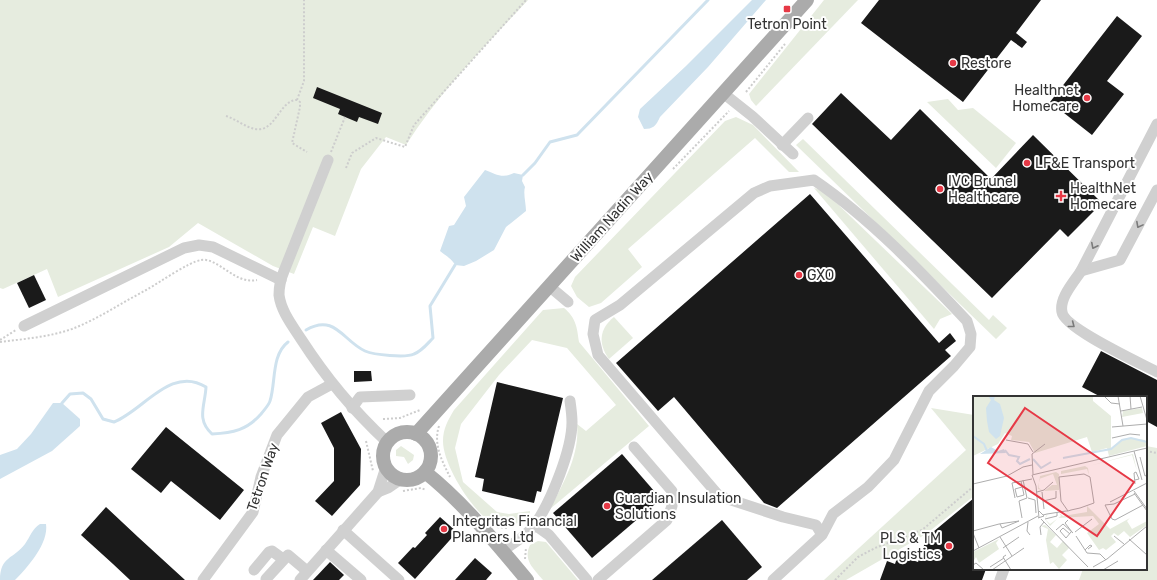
<svg xmlns="http://www.w3.org/2000/svg" width="1157" height="580" font-family="Rubik,sans-serif">
	<style>
		.green { fill: #e6ecdf }
		.water { fill: #cfe2ee }
		.lines { fill: none; stroke-linecap: round; stroke-linejoin: round }
		.stream { stroke: #cfe2ee; stroke-width: 3 }
		.building { fill: #1a1a1a }
		.path { stroke: #cdcdcd; stroke-width: 2; stroke-dasharray: 2 2; stroke-linecap: butt }
		.minor { stroke: #d0d0d0; stroke-width: 11 }
		.major { stroke: #ababab; stroke-width: 14 }
		.oneway { stroke: #7a7a7a }
		.poi-dot { fill: #e63946; stroke: #fff; stroke-width: 1.5 }
		.labels { text-anchor: middle; dominant-baseline: central; stroke-width: 4; stroke-linejoin: round; paint-order: stroke }
		.poi-label { font-size: 14px; fill: #333; stroke: #fff; text-anchor: start }
		.street-label { font-size: 14px; fill: #333; stroke: #fff }
		.inset-river { fill: none; stroke: #cfe2ee; stroke-width: 2 }
		.inset-road { fill: none; stroke: #adadad; stroke-width: 1 }
		.view { fill: #e63946; fill-opacity: 0.15; stroke: #e63946; stroke-width: 2 }
		.inset-edge { fill: none; stroke: #333; stroke-width: 2 }
	</style>
	<rect width="100%" height="100%" fill="#fff"/>
	<!-- green -->
	<g class="green">
		<path d="M0,0H528C485,46 440,91 406,145L386,137L361,169L335,236L313,227L294,274L273,266L198,223L169,247L58,297L47,269L3,289L0,288Z"/>
		<polygon points="824,0 858,0 756,106 751,100 749,94"/>
		<polygon points="948,99 958,110 973,108 1016,143 996,168 927,102"/>
		<polygon points="736,117 753,125 799,172 789,172 755,138 628,249 642,267 601,303 589,307 577,297 571,286 575,277 725,121"/>
		<polygon points="803,139 989,320 993,315 1007,328 996,339 796,145"/>
		<polygon points="814,188 824,191 952,314 940,319 934,329"/>
		<path d="M564,308C576,318 577,327 579,342L649,426L550,509C564,482 580,455 577,424L586,431L616,405L567,348L532,340L499,375L461,424L455,448L463,482L497,512L509,514L530,511V516C520,524 501,531 490,522C471,508 443,465 443,441C443,429 448,420 454,410L543,310Z"/>
		<path d="M614,317L633,338L609,359C598,344 599,329 614,317Z"/>
		<polygon points="931,408 974,415 974,496 926,534 846,580 824,580 966,450"/>
		<polygon points="401,446 414,455 413,460 408,464 404,457 396,456 396,450"/>
		<polygon points="1146,446 1157,448 1157,580 1079,580 1083,569 1146,569"/>
		<path d="M538,541L546,542L578,580H543C533,568 523,560 530,545Z"/>
	</g>
	<!-- water -->
	<g class="water">
		<path d="M752,0H766L708,67L660,117C656,126 653,129 644,129L638,117L640,109L686,66Z"/>
		<path d="M485,170C496,174 502,179 514,173L523,175L522,181L525,187C523,193 526,204 526,211L506,227L494,250L476,261L464,266L455,265C453,260 445,255 440,251L449,226L454,225L466,206L464,197Z"/>
		<polygon points="53,403 62,403 80,419 80,426 52,451 0,479 0,455 17,449 31,434"/>
		<path d="M40,524H46C49,543 28,567 15,580H0C0,556 14,559 25,544C30,537 32,529 40,524Z"/>
	</g>
	<g class="lines">
		<!-- stream -->
		<g class="stream">
			<polyline points="523,175 535,163 550,142 577,135 708,0"/>
			<path d="M306,330C335,313 343,341 365,351C374,355 406,358 414,354C422,351 427,344 433,338L430,306L455,265"/>
			<path d="M62,403L70,394L83,393L91,399L103,419L114,422C143,411 171,365 206,387C205,406 196,419 212,434C233,433 247,430 261,414C264,410 269,405 270,401C276,383 271,355 288,342"/>
		</g>
	</g>
	<!-- building -->
	<g class="building">
		<polygon points="879,0 1041,0 1016,33 1027,42 1022,48 1011,40 963,102 861,23"/>
		<polygon points="1117,16 1142,36 1107,81 1124,94 1092,135 1050,102"/>
		<polygon points="317,87 382,113 378,124 359,117 357,122 338,114 340,109 313,98"/>
		<polygon points="841,93 891,140 920,109 991,179 1033,135 1102,203 1068,237 1060,229 992,298 812,124"/>
		<polygon points="810,194 939,343 950,333 956,341 945,350 951,356 777,508 764,503 674,397 658,411 616,363"/>
		<polygon points="34,275 46,300 29,308 17,283"/>
		<polygon points="1101,351 1157,380 1157,427 1146,421 1146,397 1101,397 1082,387"/>
		<polygon points="354,371 371,371 372,381 354,382"/>
		<polygon points="497,382 563,398 541,492 537,491 534,503 482,491 484,479 475,477"/>
		<polygon points="341,412 361,449 360,485 332,516 315,501 334,481 334,448 321,423"/>
		<polygon points="166,427 244,490 220,520 171,481 161,493 131,469"/>
		<polygon points="622,454 661,499 592,558 553,513"/>
		<polygon points="974,498 974,569 986,569 982,580 880,580 887,561 895,564 898,555 918,562 927,537"/>
		<polygon points="106,507 138,537 185,580 130,580 113,564 81,535"/>
		<polygon points="440,517 457,532 415,579 398,563 413,547 415,548 427,535 425,533"/>
		<polygon points="722,520 762,567 747,580 652,580"/>
		<polygon points="475,558 492,573 486,580 455,580"/>
		<polygon points="330,562 344,575 339,580 313,580"/>
	</g>
	<g class="lines">
		<!-- path -->
		<g class="path">
			<polyline points="746,92 785,44"/>
			<polyline points="297,100 304,81 304,0"/>
			<path d="M226,116C236,119 245,127 255,129C276,133 279,100 297,100L300,102V107L292,143L307,152"/>
			<polyline points="331,152 345,117"/>
			<polyline points="346,168 352,153 376,138 405,147 414,125 526,0"/>
			<polyline points="673,169 729,111"/>
			<polyline points="0,340 16,330"/>
			<path d="M0,342C24,339 49,337 72,329C98,319 123,302 148,289C160,282 189,262 201,260C218,257 235,285 257,280"/>
			<polyline points="383,419 400,418 420,410"/>
			<path d="M439,426C433,444 442,461 450,477"/>
			<polyline points="366,441 373,471"/>
			<polyline points="1146,451 1157,453"/>
			<polyline points="403,491 421,488 426,490"/>
			<polyline points="497,527 507,528"/>
			<polyline points="525,559 526,548"/>
			<polyline points="835,580 858,557 875,548 922,530 974,486"/>
		</g>
		<!-- minor -->
		<g class="minor">
			<polyline points="723,93 752,116 793,154"/>
			<polyline points="782,145 808,118"/>
			<path d="M328,160L284,271C281,278 279,287 279,295C281,311 292,325 301,339C327,379 352,409 387,442"/>
			<path d="M1157,190L1120,260L1081,271C1074,282 1059,298 1062,312C1064,328 1140,363 1157,372"/>
			<polyline points="1081,271 1157,124"/>
			<polyline points="549,286 568,302"/>
			<polyline points="24,326 184,248 199,245 213,247 281,280"/>
			<polyline points="352,408 360,397 410,395"/>
			<polyline points="378,492 388,488 401,479"/>
			<polyline points="535,525 549,535 587,580"/>
			<polyline points="343,530 399,580"/>
			<polyline points="326,550 361,580"/>
			<path d="M502,551C514,543 528,535 536,523C551,501 572,450 572,422C572,415 571,408 570,401"/>
			<polyline points="254,570 269,552 272,551 283,559"/>
			<polyline points="266,579 288,555 307,571"/>
			<polyline points="203,580 253,512 261,477 277,435 308,397 332,384"/>
			<polyline points="300,580 378,492 386,467"/>
			<polyline points="598,580 667,520 672,506 672,491 634,447"/>
			<path d="M773,580L822,535L833,514L868,487L894,460L929,391L954,366L970,347L971,334L967,321C920,271 871,219 814,180L770,186L754,193L620,305L595,320L593,334L598,355L719,496L783,517L816,525L822,535"/>
			<polyline points="1000,580 1004,569"/>
		</g>
		<!-- major -->
		<g class="major">
			<circle cx="407" cy="456" r="24"/>
			<polyline points="416,434 807,0"/>
			<path d="M425,472C464,503 495,542 527,580"/>
		</g>
	</g>
	<!-- one-way arrows -->
	<defs><path id="oneway-chevron" d="M-2-3.5L2.5 0L-2 3.5" fill="none" stroke-width="1.6" stroke-linecap="round" stroke-linejoin="round"/></defs>
	<g class="oneway">
		<use href="#oneway-chevron" transform="translate(1139 225) rotate(118)"/>
		<use href="#oneway-chevron" transform="translate(1094 246) rotate(117)"/>
		<use href="#oneway-chevron" transform="translate(1072 325) rotate(38)"/>
	</g>
	<!-- markers -->
	<g class="poi-dot">
		<rect x="783" y="5" width="8" height="8" rx="2"/>
		<circle cx="953" cy="63" r="4"/>
		<circle cx="1087" cy="98" r="4"/>
		<circle cx="1027" cy="163" r="4"/>
		<circle cx="940" cy="189" r="4"/>
		<path d="M1059 190h4v4h4v4h-4v4h-4v-4h-4v-4h4z"/>
		<circle cx="799" cy="275" r="4"/>
		<circle cx="607" cy="506" r="4"/>
		<circle cx="444" cy="529" r="4"/>
		<circle cx="949" cy="546" r="4"/>
	</g>
	<g class="labels">
		<!-- poi labels -->
		<g class="poi-label">
			<text x="787" y="24" text-anchor="middle">Tetron Point</text>
			<text x="961" y="63">Restore</text>
			<text x="1079" y="90" text-anchor="end">Healthnet<tspan x="1079" dy="16">Homecare</tspan></text>
			<text x="1035" y="163">LF&amp;E Transport</text>
			<text x="948" y="181">IVC Brunel<tspan x="948" dy="16">Healthcare</tspan></text>
			<text x="1070" y="188">HealthNet<tspan x="1070" dy="16">Homecare</tspan></text>
			<text x="807" y="275">GXO</text>
			<text x="615" y="498">Guardian Insulation<tspan x="615" dy="16">Solutions</tspan></text>
			<text x="452" y="521">Integritas Financial<tspan x="452" dy="16">Planners Ltd</tspan></text>
			<text x="941" y="538" text-anchor="end">PLS &amp; TM<tspan x="941" dy="16">Logistics</tspan></text>
		</g>
		<!-- street labels -->
		<g class="street-label">
			<text transform="translate(612 217) rotate(-48)">William Nadin Way</text>
			<text transform="translate(263 477) rotate(-71)">Tetron Way</text>
		</g>
	</g>
	<!-- overview -->
	<g transform="translate(973 396)">
		<rect width="174" height="174" fill="#fff"/>
		<path d="M0,0H120V5L138,20V53L147,45L158,42L172,44L174,50L136,60L134,52L119,56L114,41L62,57L56,46L38,44L39,40L32,37L25,48L0,60ZM169,12L170,17L149,21L150,15ZM160,58L164,75L159,59L116,70ZM112,70L115,72L116,79L114,73L88,78V75ZM83,76L86,78V94L71,95L79,89H84L80,78L66,83V92L69,94L65,93L67,80ZM114,110L137,133L157,122L154,125L159,133L174,125V129L157,141L151,135L145,140L141,137L138,140L143,146L133,154L130,152L126,154L114,137L126,128L120,120L85,122L77,130L72,123L73,120L75,118L72,123L77,128L88,120L86,117L90,120L114,116ZM72,129L83,139L77,146L84,152L90,145L96,152L89,159L94,164L86,173L80,166L77,168L73,144L75,133L68,130ZM26,143L23,147L26,153L6,167L3,161L0,166V156Z" fill="#e6ecdf"/>
		<path d="M15,0H22L21,4L27,8L31,22L27,40L23,43L16,36L14,25L13,12L18,4ZM18,51L25,55L31,53L33,57L7,58Z" fill="#cfe2ee"/>
		<path class="inset-river" d="M0,40L11,48L14,55M32,54L36,59L46,61L44,65L47,68L57,63M90,62L138,53L149,44L158,42L174,46M60,63L68,72L78,66"/>
		<path class="inset-road" d="M131,0L138,7L147,8M145,0L150,30M157,0L158,13M167,0L174,24M148,15L169,11M139,31L174,28M139,42L157,38L167,39M33,44L55,48L60,56M161,55L169,84M167,61L172,80L174,79M60,78L59,58L72,48M48,85L51,99L44,101L42,93L49,91M0,88L34,80L50,71L59,69M162,88L161,77L163,76L166,83L162,84M161,95L174,113M64,96L71,94L80,86M69,96L71,113M161,97L174,115M162,98L141,108L132,109L139,123L142,124L170,109M42,102L39,87L59,83M55,102L62,104L63,117M70,105L83,102V95M137,106L174,87M70,119L74,118L93,115H95L98,114L107,112L121,107L117,81L111,78L86,81L88,105L95,115M49,122L46,105L54,102L50,84M65,122L71,120L66,115M66,122L63,90L59,79L174,52M68,123L115,171M72,123L84,120V116M95,124L92,127L99,136M55,126L54,135L57,139M83,134L90,128L100,137M0,135L26,128L46,125L29,132L27,128M102,136L119,123M0,137L6,152M97,138L90,132L87,135L93,142L98,136M68,139L67,131L71,126M103,140L114,157L127,158L133,164M141,140L151,148M27,141L39,160M156,143L174,159M30,152L46,141M112,154L117,149L119,150L115,153M0,155L65,120M33,159L30,161L38,174M0,169L3,167L11,174M17,171L31,162M120,171L134,163L174,130M19,174L51,152M130,174L145,165"/>
		<path class="view" d="M52,12L161,86L124,140L15,67Z"/>
		<rect width="174" height="174" class="inset-edge"/>
	</g>
</svg>
